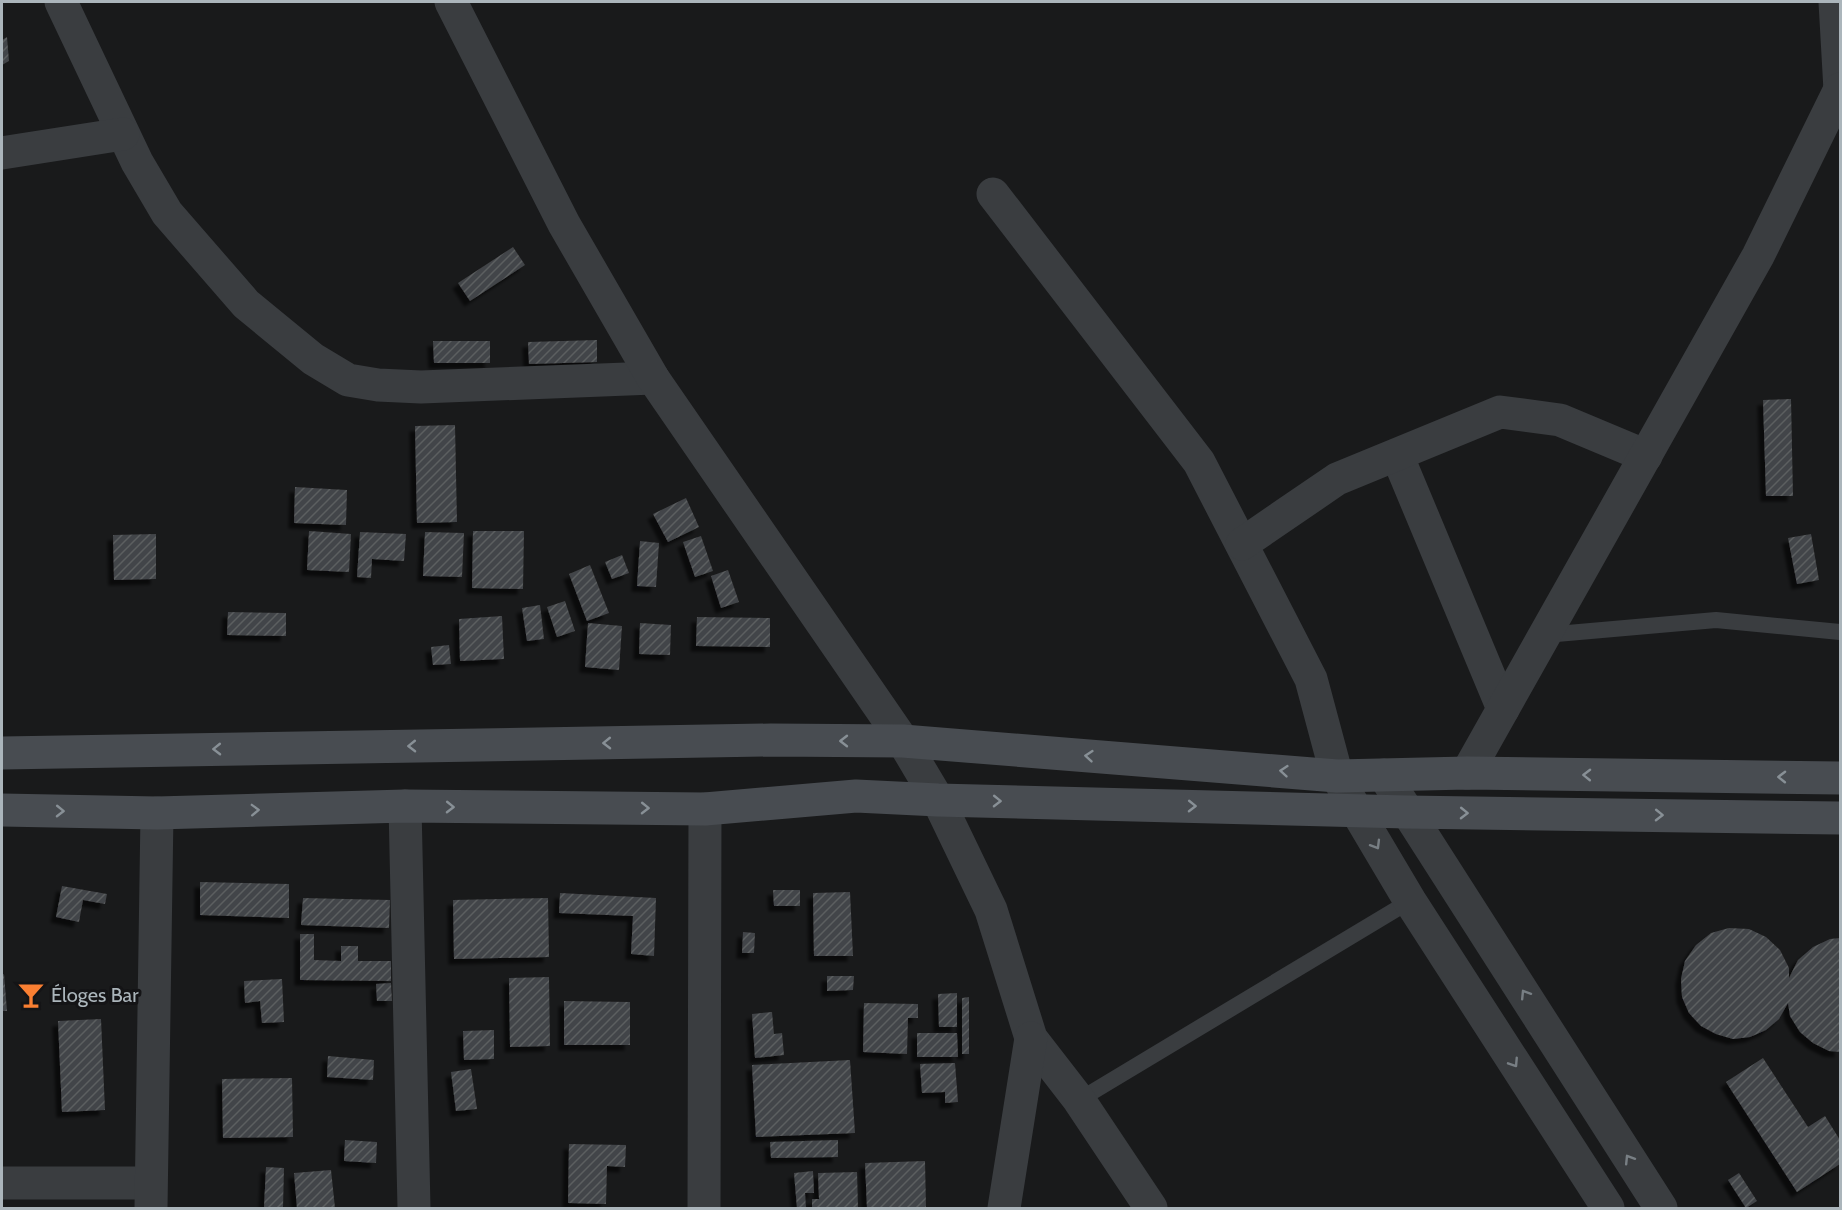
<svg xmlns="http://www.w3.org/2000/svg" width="1842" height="1210" font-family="Cabin,sans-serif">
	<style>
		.building { fill: url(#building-hatch); filter: url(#shadow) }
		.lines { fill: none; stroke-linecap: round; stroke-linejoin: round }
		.service { stroke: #3a3d40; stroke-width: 16 }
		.minor { stroke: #3a3d40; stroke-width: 33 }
		.secondary { stroke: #484c51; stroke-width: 33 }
		.oneway { stroke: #889096 }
		.oneway2 { stroke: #787f84 }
		.labels { text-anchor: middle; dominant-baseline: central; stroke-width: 6; stroke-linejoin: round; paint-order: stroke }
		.poi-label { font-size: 20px; fill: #abb5bb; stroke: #141416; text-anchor: start }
	</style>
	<defs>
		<pattern id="building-hatch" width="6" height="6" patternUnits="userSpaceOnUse" patternTransform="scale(1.5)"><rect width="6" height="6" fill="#434548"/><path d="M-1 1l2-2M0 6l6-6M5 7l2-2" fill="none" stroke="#5b5e60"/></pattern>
		<filter id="shadow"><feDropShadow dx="-5.5" dy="5.5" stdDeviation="1.5" flood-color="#0009"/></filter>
	</defs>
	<rect width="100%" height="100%" fill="#191a1b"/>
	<!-- building -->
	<g class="building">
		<polygon points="7,37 9,61 2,65 2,40"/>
		<polygon points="513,247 525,265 470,301 458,283"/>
		<polygon points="597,340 597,362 529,364 528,342"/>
		<polygon points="433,341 490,341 490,363 434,363"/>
		<polygon points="1791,399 1793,496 1766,496 1763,400"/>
		<polygon points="455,425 457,522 417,523 415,426"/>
		<polygon points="295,487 347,490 346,525 294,523"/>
		<polygon points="686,498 699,527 668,542 653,514"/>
		<polygon points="309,531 351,534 349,572 307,570"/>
		<polygon points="473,531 524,531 523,589 472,588"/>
		<polygon points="360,532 406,534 404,561 372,559 371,578 357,577"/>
		<polygon points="425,532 464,533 462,577 423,576"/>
		<polygon points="156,534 156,579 114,580 113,535"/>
		<polygon points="1811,534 1819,580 1797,584 1788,538"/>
		<polygon points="701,536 713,571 695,577 683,542"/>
		<polygon points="640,541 659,543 656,587 637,586"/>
		<polygon points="622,555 629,573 612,579 605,562"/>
		<polygon points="590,565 609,613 587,621 569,574"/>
		<polygon points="728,570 739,602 721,608 711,576"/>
		<polygon points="565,601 575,631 557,637 547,607"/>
		<polygon points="540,605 544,639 527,641 522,608"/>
		<polygon points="228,612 286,613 286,636 227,635"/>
		<polygon points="502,616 504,659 460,661 459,619"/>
		<polygon points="697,617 770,618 770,647 696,646"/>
		<polygon points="588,623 622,626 619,670 585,667"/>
		<polygon points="640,623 671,625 670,655 639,654"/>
		<polygon points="449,645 451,664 433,665 431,647"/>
		<polygon points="200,882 289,884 289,918 200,915"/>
		<polygon points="62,886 107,894 105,904 83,900 79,922 56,917"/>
		<polygon points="773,890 800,890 800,906 774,906"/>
		<polygon points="850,892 853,956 814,956 813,893"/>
		<polygon points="560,893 656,898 654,956 631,954 633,916 559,913"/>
		<polygon points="303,898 390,900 389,928 301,925"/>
		<polygon points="548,898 549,957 454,959 453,900"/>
		<polygon points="1729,928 1749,929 1766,937 1780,950 1789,968 1789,978 1798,960 1813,947 1830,939 1840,938 1840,1052 1829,1051 1813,1043 1800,1032 1790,1016 1788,1003 1779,1019 1766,1030 1750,1037 1733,1039 1716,1034 1701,1026 1689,1013 1682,997 1681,979 1685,961 1696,945 1711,933"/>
		<polygon points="743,932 755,933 754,953 742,953"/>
		<polygon points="300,934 314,934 314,960 341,961 341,946 358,946 358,961 391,961 391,981 300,980"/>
		<polygon points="4,974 7,1011 2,1011 2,975"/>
		<polygon points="827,976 854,976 853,990 827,991"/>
		<polygon points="549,977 550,1046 510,1047 509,978"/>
		<polygon points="282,979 284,1022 262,1023 260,1001 245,1003 244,981"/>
		<polygon points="391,983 392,1001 377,1001 376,984"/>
		<polygon points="957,993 957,1027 939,1027 938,994"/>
		<polygon points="969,997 969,1054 962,1054 962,998"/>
		<polygon points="564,1001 630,1002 630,1045 564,1045"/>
		<polygon points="864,1003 918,1004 918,1018 908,1018 907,1054 863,1052"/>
		<polygon points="772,1012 774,1034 782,1033 784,1055 755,1058 752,1014"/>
		<polygon points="101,1019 105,1110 62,1112 58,1021"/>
		<polygon points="494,1030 494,1059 464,1060 463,1031"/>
		<polygon points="917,1033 957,1033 958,1057 917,1057"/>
		<polygon points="328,1056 374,1060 373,1080 327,1077"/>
		<polygon points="1763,1058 1808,1127 1825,1116 1840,1140 1840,1164 1797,1192 1726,1082"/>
		<polygon points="850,1060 855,1133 756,1137 752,1065"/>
		<polygon points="955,1063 958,1102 945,1103 945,1092 922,1093 920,1064"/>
		<polygon points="471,1069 477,1109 456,1111 451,1072"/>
		<polygon points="292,1078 293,1137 223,1138 222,1079"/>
		<polygon points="345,1140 377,1142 376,1163 344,1161"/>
		<polygon points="838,1140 838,1157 771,1158 770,1142"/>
		<polygon points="569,1144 626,1145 625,1167 607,1166 606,1204 568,1203"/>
		<polygon points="925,1161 926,1208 867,1208 865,1163"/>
		<polygon points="266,1167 284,1168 283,1208 264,1208"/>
		<polygon points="331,1170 335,1208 297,1208 294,1173"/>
		<polygon points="813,1171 814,1193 805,1193 806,1208 797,1208 794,1173"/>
		<polygon points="857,1172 858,1208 812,1208 812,1199 819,1199 818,1173"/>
		<polygon points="1739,1173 1757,1201 1746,1208 1728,1180"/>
	</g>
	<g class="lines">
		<!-- service -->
		<g class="service">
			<polyline points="1545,635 1716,620 1840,632"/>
			<polyline points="1079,1100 1410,901"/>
		</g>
		<!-- minor -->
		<g class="minor">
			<polyline points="61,2 137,162 167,213 246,304 313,359 348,380 378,385 421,387 653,378"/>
			<polyline points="451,2 564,224 653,378 903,741 938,800 991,910 1031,1038 1079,1100 1151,1208"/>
			<polyline points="1835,2 1840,90"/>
			<polyline points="2,153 123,134"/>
			<polyline points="993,194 1199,462 1311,679 1337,776 1356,810 1410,901 1608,1208"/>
			<polyline points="1397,455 1503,709"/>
			<polyline points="1242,544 1337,479 1500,412 1560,420 1646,456"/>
			<polyline points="1467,773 1758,256 1840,89"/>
			<polyline points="1384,775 1661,1208"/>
			<polyline points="405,806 414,1208"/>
			<polyline points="2,1183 150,1183"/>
			<polyline points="151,1208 157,813"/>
			<polyline points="704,1208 705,809"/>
			<polyline points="1004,1208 1031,1038"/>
		</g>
		<!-- secondary -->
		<g class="secondary">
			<polyline points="2,753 771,740 903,741 1337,776 1467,773 1840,778"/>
			<polyline points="2,810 157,813 405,806 705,809 856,796 938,800 1406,812 1840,818"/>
		</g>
	</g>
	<!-- one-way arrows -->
	<defs><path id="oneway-chevron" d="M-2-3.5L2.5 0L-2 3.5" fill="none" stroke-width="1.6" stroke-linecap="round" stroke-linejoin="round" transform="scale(1.5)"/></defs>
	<g class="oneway">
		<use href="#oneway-chevron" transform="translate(844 741) rotate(-180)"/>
		<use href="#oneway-chevron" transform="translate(607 743) rotate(179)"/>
		<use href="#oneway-chevron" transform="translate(412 746) rotate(179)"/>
		<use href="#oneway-chevron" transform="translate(217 749) rotate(179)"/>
		<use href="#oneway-chevron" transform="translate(1089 756) rotate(-175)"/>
		<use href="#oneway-chevron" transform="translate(1284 771) rotate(-175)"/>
		<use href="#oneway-chevron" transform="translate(1587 775) rotate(-179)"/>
		<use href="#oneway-chevron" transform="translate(1782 777) rotate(-179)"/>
		<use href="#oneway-chevron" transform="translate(997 801) rotate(1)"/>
		<use href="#oneway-chevron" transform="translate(1192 806) rotate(1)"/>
		<use href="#oneway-chevron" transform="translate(450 807) rotate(1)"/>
		<use href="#oneway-chevron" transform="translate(645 808) rotate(1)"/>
		<use href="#oneway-chevron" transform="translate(255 810) rotate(-2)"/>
		<use href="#oneway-chevron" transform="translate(60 811) rotate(1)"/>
		<use href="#oneway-chevron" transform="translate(1464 813) rotate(1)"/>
		<use href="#oneway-chevron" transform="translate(1659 815) rotate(1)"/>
	</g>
	<g class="oneway2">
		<use href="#oneway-chevron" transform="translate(1376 845) rotate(59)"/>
		<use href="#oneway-chevron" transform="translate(1525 994) rotate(-122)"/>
		<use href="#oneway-chevron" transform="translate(1514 1063) rotate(57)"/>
		<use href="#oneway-chevron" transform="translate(1629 1159) rotate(-122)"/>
	</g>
	<!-- icons -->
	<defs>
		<symbol id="bar-bare" viewBox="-9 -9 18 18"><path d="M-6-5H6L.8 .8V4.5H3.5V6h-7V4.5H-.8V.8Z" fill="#fa7f32" stroke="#141416" stroke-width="2.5" paint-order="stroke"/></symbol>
	</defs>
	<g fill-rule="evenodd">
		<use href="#bar-bare" x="12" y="976" width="38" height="38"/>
	</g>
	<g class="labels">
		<!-- poi labels -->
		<g class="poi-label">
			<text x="51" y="995">Éloges Bar</text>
		</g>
	</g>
	<!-- border -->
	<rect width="1842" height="1210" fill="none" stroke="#abb5bb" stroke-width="6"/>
</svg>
